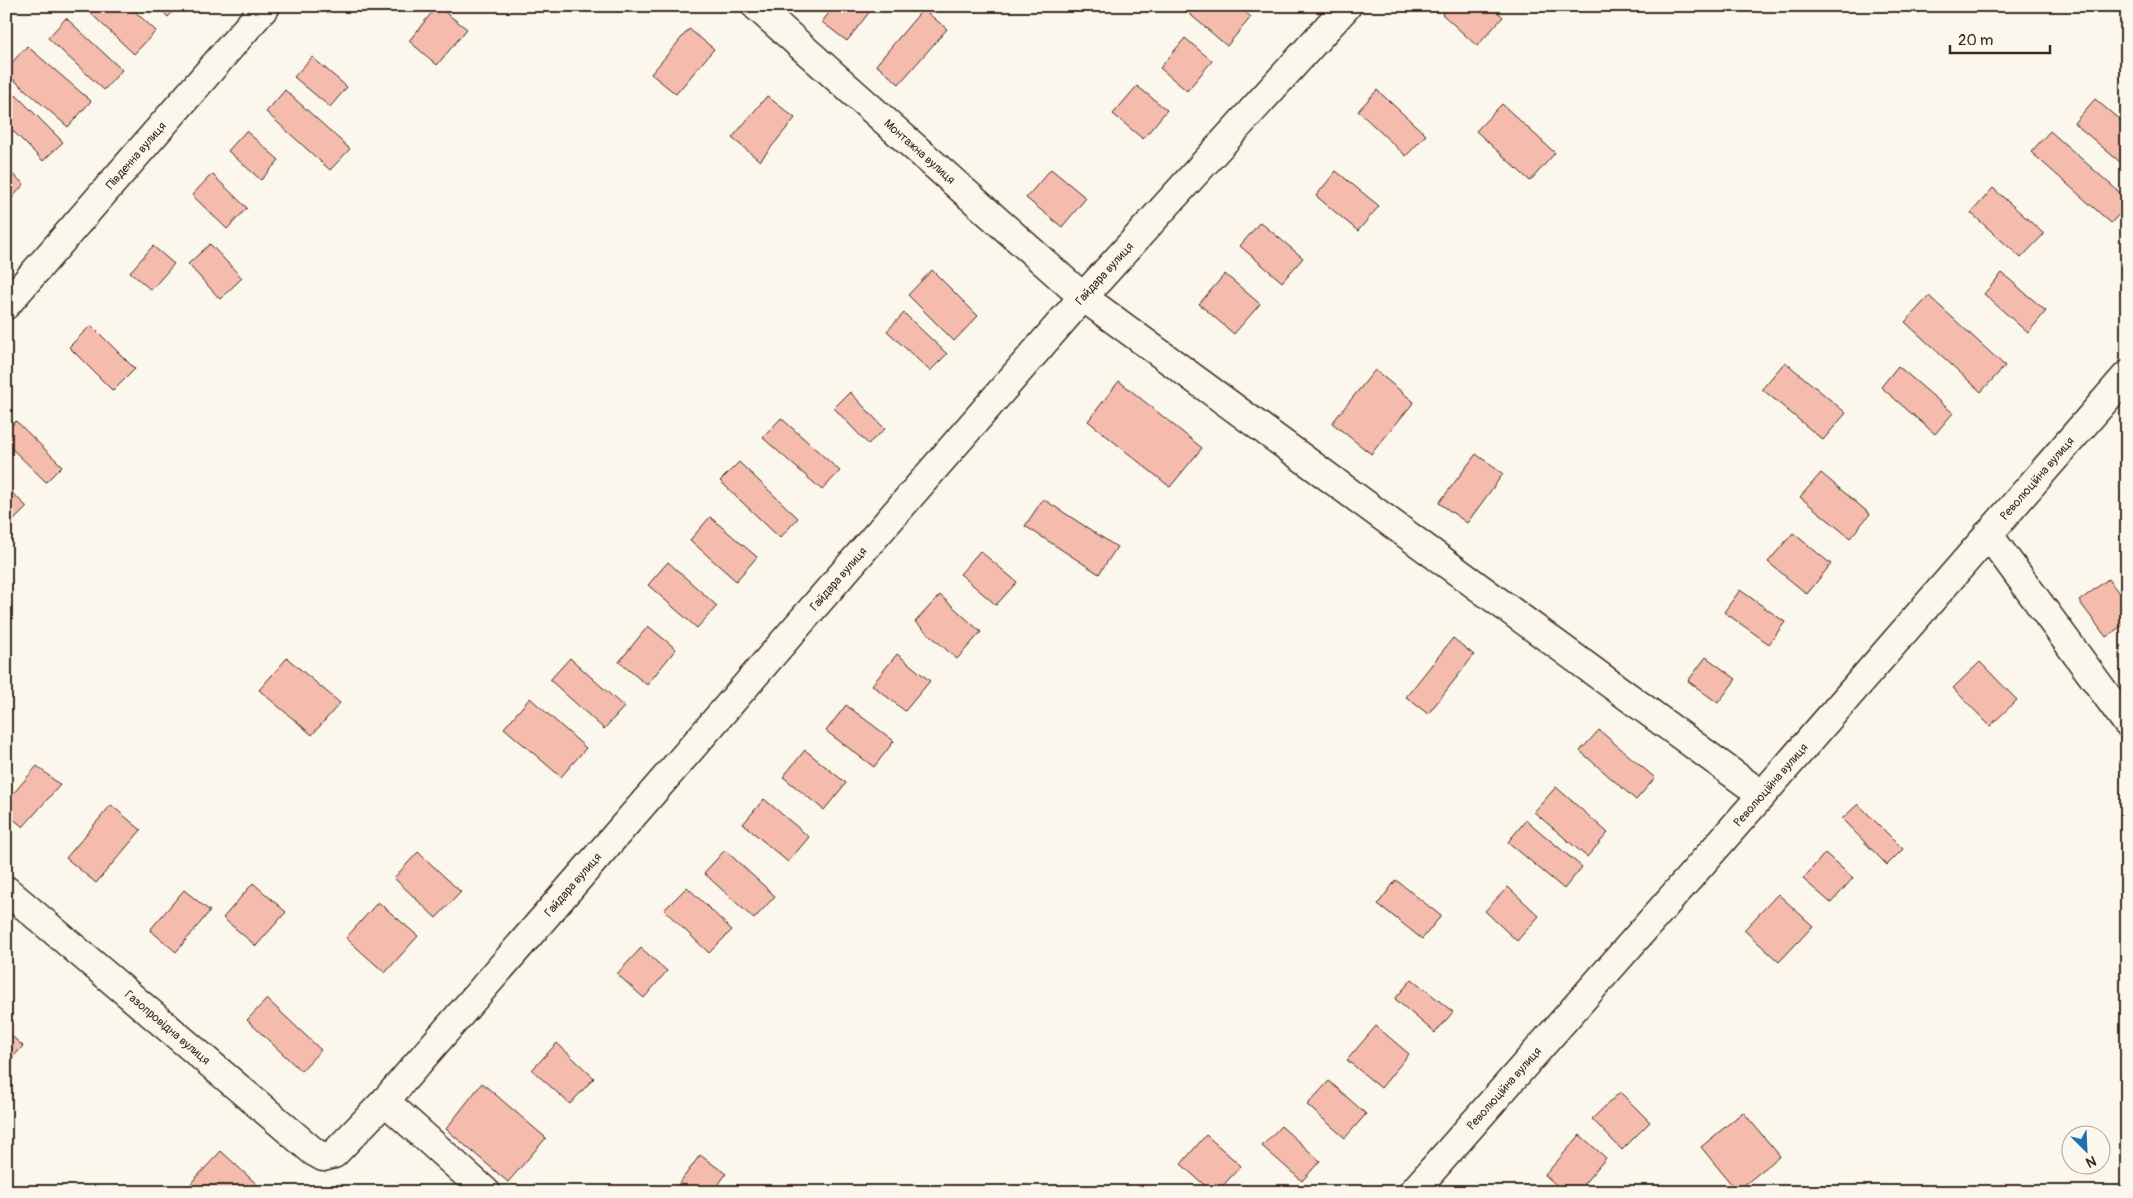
<svg xmlns="http://www.w3.org/2000/svg" width="2133" height="1198" font-family="Pangolin,sans-serif">
	<style>
		.building { fill: #f5bbad; stroke: #3b2a1e }
		.lines { fill: none; stroke-linecap: round; stroke-linejoin: round }
		.minor-casing { stroke: #3b2a1e; stroke-width: 31 }
		.minor { stroke: #fbf7ec; stroke-width: 28 }
		.labels { text-anchor: middle; dominant-baseline: central; stroke-width: 4; stroke-linejoin: round; paint-order: stroke }
		.street-label { font-size: 12px; fill: #3b2a1e; stroke: #fbf7ec }
	</style>
	<rect width="100%" height="100%" fill="#fbf7ec"/>
	<filter id="ink" filterUnits="userSpaceOnUse"><feTurbulence type="fractalNoise" baseFrequency=".02" numOctaves="2"/><feDisplacementMap in="SourceGraphic" scale="10" xChannelSelector="R" yChannelSelector="G"/><feConvolveMatrix kernelMatrix="1 2 1 2 8 2 1 2 1" color-interpolation-filters="sRGB"/></filter>
	<g filter="url(#ink)">
		<!-- building -->
		<g class="building">
			<polygon points="86,6 129,6 156,31 134,54 85,8"/>
			<polygon points="157,6 178,6 168,17"/>
			<polygon points="437,6 467,29 437,65 409,41"/>
			<polygon points="834,6 874,6 847,41 822,22"/>
			<polygon points="1188,6 1238,6 1251,17 1227,46 1185,10"/>
			<polygon points="1449,6 1491,6 1503,17 1477,46 1442,14"/>
			<polygon points="923,9 947,29 899,84 876,65"/>
			<polygon points="66,18 122,70 104,90 48,38"/>
			<polygon points="689,29 714,49 676,94 651,74"/>
			<polygon points="1185,38 1212,61 1187,91 1160,68"/>
			<polygon points="27,46 91,101 68,127 6,73 6,69"/>
			<polygon points="312,57 347,87 330,107 294,77"/>
			<polygon points="1137,86 1167,110 1143,139 1113,114"/>
			<polygon points="285,90 350,149 330,170 266,112"/>
			<polygon points="1377,90 1426,135 1406,156 1358,111"/>
			<polygon points="16,95 63,142 43,161 6,124 6,105"/>
			<polygon points="767,96 795,118 760,161 732,138"/>
			<polygon points="2095,99 2127,126 2127,168 2074,123"/>
			<polygon points="1502,104 1555,153 1530,181 1476,131"/>
			<polygon points="246,131 279,160 261,180 228,151"/>
			<polygon points="2050,131 2127,199 2127,206 2111,223 2031,152"/>
			<polygon points="6,169 24,184 6,205"/>
			<polygon points="1051,169 1086,198 1062,227 1026,198"/>
			<polygon points="1336,171 1379,206 1358,231 1316,196"/>
			<polygon points="212,174 247,208 227,229 192,195"/>
			<polygon points="1993,188 2044,234 2021,258 1971,213"/>
			<polygon points="1260,222 1303,258 1282,282 1240,246"/>
			<polygon points="210,244 242,278 220,299 188,264"/>
			<polygon points="153,246 174,264 151,290 130,272"/>
			<polygon points="932,270 978,316 954,341 908,295"/>
			<polygon points="2002,273 2046,311 2028,333 1984,294"/>
			<polygon points="1225,274 1260,304 1234,334 1199,304"/>
			<polygon points="1929,296 2005,366 1981,392 1905,322"/>
			<polygon points="904,313 947,354 930,371 887,331"/>
			<polygon points="91,325 135,369 113,391 69,347"/>
			<polygon points="1785,362 1846,413 1823,440 1762,389"/>
			<polygon points="1898,366 1953,413 1935,434 1881,387"/>
			<polygon points="1375,370 1414,402 1371,454 1332,423"/>
			<polygon points="1119,381 1202,448 1170,487 1088,421"/>
			<polygon points="850,392 885,429 868,444 834,408"/>
			<polygon points="781,418 840,471 822,490 763,438"/>
			<polygon points="16,421 62,466 46,482 6,443 6,431"/>
			<polygon points="1476,454 1503,474 1467,523 1439,503"/>
			<polygon points="739,462 798,518 780,538 720,481"/>
			<polygon points="1821,473 1870,514 1850,538 1800,497"/>
			<polygon points="6,487 27,507 6,528"/>
			<polygon points="1043,499 1117,547 1099,574 1025,526"/>
			<polygon points="710,517 757,557 736,581 690,540"/>
			<polygon points="1793,533 1831,564 1807,594 1768,562"/>
			<polygon points="980,551 1017,582 996,605 960,574"/>
			<polygon points="668,562 717,606 697,628 648,585"/>
			<polygon points="2108,579 2127,603 2127,622 2106,637 2079,601"/>
			<polygon points="1740,590 1785,622 1769,644 1724,612"/>
			<polygon points="940,595 981,632 957,659 915,622"/>
			<polygon points="648,626 676,649 647,685 619,662"/>
			<polygon points="1453,638 1474,655 1428,714 1406,697"/>
			<polygon points="897,654 930,681 905,711 872,685"/>
			<polygon points="1706,657 1736,679 1718,703 1688,681"/>
			<polygon points="287,658 340,703 312,735 259,690"/>
			<polygon points="570,658 624,707 604,729 550,680"/>
			<polygon points="1980,662 2017,700 1990,726 1953,688"/>
			<polygon points="530,698 586,748 561,777 504,728"/>
			<polygon points="846,705 894,741 874,767 826,731"/>
			<polygon points="1599,730 1655,778 1636,800 1580,751"/>
			<polygon points="805,750 846,783 824,810 783,777"/>
			<polygon points="37,766 60,785 23,827 6,813 6,802"/>
			<polygon points="1556,787 1608,833 1587,857 1534,812"/>
			<polygon points="764,799 809,837 788,862 743,824"/>
			<polygon points="1858,804 1903,849 1887,865 1842,819"/>
			<polygon points="111,805 141,830 96,883 66,858"/>
			<polygon points="1526,820 1582,867 1564,889 1508,842"/>
			<polygon points="725,850 775,896 754,919 704,873"/>
			<polygon points="418,852 461,892 436,918 394,878"/>
			<polygon points="1825,853 1853,878 1831,903 1803,879"/>
			<polygon points="1396,880 1441,916 1422,939 1378,904"/>
			<polygon points="253,883 286,912 256,946 223,918"/>
			<polygon points="687,887 732,930 709,953 664,910"/>
			<polygon points="1508,887 1539,916 1517,941 1485,911"/>
			<polygon points="184,890 210,911 176,952 150,930"/>
			<polygon points="1778,894 1813,926 1779,962 1744,930"/>
			<polygon points="378,902 418,936 385,973 346,938"/>
			<polygon points="641,948 667,971 644,998 617,974"/>
			<polygon points="1412,979 1453,1012 1435,1033 1395,999"/>
			<polygon points="267,999 321,1050 301,1071 247,1020"/>
			<polygon points="1376,1026 1409,1054 1381,1088 1347,1060"/>
			<polygon points="6,1031 23,1046 6,1065"/>
			<polygon points="557,1043 594,1078 570,1104 532,1070"/>
			<polygon points="1329,1081 1366,1114 1345,1138 1307,1105"/>
			<polygon points="482,1083 546,1138 508,1182 446,1129"/>
			<polygon points="1620,1092 1650,1122 1622,1150 1592,1119"/>
			<polygon points="1743,1112 1780,1156 1737,1191 1701,1147"/>
			<polygon points="1281,1126 1320,1161 1302,1181 1262,1146"/>
			<polygon points="1206,1135 1241,1166 1217,1192 1212,1192 1181,1164"/>
			<polygon points="1580,1135 1606,1158 1577,1192 1564,1192 1545,1175"/>
			<polygon points="221,1151 265,1192 200,1192 191,1183"/>
			<polygon points="700,1155 726,1174 713,1192 687,1192 678,1185"/>
		</g>
		<g class="lines">
			<defs>
				<g id="minor">
					<path id="s1" d="M756,6L1083,297L1762,795"/>
					<path id="s2" d="M6,305L266,6"/>
					<polyline points="1988,534 2127,723"/>
					<path id="s3" d="M6,890L314,1152L323,1157L334,1154L385,1101L1083,297L1347,6"/>
					<polyline points="385,1101 486,1192"/>
					<path id="s4" d="M1413,1192L1762,795L2127,375"/>
				</g>
			</defs>
			<!-- minor casing -->
			<use href="#minor" class="minor-casing"/>
			<!-- minor -->
			<use href="#minor" class="minor"/>
		</g>
	</g>
	<g class="labels">
		<!-- street labels -->
		<g class="street-label">
			<text stroke="none"><textPath href="#s1" startOffset="219">Монтажна вулиця</textPath></text>
			<text stroke="none"><textPath href="#s2" startOffset="198">Південна вулиця</textPath></text>
			<text stroke="none"><textPath href="#s3" startOffset="1596">Гайдара вулиця</textPath></text>
			<text stroke="none"><textPath href="#s4" startOffset="948">Революційна вулиця</textPath></text>
			<text stroke="none"><textPath href="#s3" startOffset="1191">Гайдара вулиця</textPath></text>
			<text stroke="none"><textPath href="#s4" startOffset="542">Революційна вулиця</textPath></text>
			<text stroke="none"><textPath href="#s3" startOffset="786">Гайдара вулиця</textPath></text>
			<text stroke="none"><textPath href="#s3" startOffset="212">Газопровідна вулиця</textPath></text>
			<text stroke="none"><textPath href="#s4" startOffset="138">Революційна вулиця</textPath></text>
		</g>
	</g>
	<!-- margin -->
	<rect width="2133" height="1198" fill="none" stroke="#fbf7ec" stroke-width="25"/>
	<rect x="12" y="12" width="2108" height="1173" fill="none" stroke="#3b2a1e" stroke-width="2" filter="url(#ink)"/>
	<!-- north arrow -->
	<g transform="translate(2086 1150) rotate(156)"><circle r="24" fill="#fbf7ec" stroke="#aea59a"/>
	<path d="M0-4L9 19L0 12L-9 19Z" fill="#1f6fb2"/>
	<text y="-8" font-size="14" font-weight="bold" text-anchor="middle" fill="#3b2a1e">N</text>
	</g>
	<!-- scale -->
	<path d="M1950 45v8h100v-8" fill="none" stroke="#3b2a1e" stroke-width="2.5"/>
	<text x="1958" y="45" font-size="15" fill="#3b2a1e" stroke="#fbf7ec" stroke-width="4" paint-order="stroke">20 m</text>
</svg>
